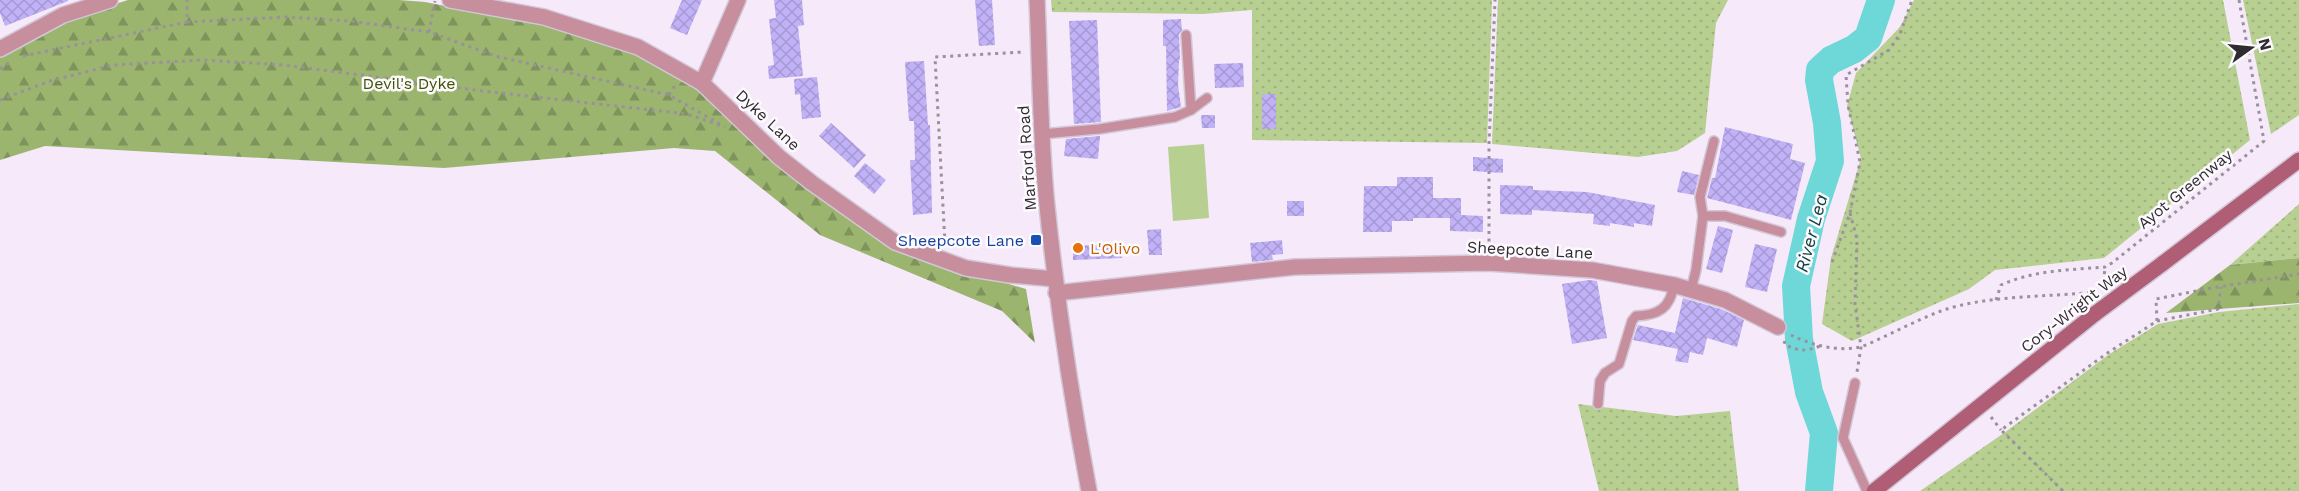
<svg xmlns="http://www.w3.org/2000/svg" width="2299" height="491" font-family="'Work Sans',sans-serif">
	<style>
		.grass { fill: url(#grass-dots) }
		.forest { fill: url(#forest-firs) }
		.pitch { fill: #b7cf90 }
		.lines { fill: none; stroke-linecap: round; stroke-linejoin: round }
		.river { stroke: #6ed8d8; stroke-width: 28 }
		.building { fill: url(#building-cross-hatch) }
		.service-casing { stroke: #d2c7d6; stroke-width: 12 }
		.minor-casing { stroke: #d2c7d6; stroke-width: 18 }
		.tertiary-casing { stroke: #d2c7d6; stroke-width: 18 }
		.secondary-casing { stroke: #d2c7d6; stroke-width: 18 }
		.path { stroke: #9a919d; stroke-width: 3; stroke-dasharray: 3 4.5; stroke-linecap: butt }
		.service { stroke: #c78e9d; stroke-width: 9 }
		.minor { stroke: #c78e9d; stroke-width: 15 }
		.tertiary { stroke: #c78e9d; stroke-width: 15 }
		.secondary { stroke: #af5e76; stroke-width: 15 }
		.secondary-bridge-casing { stroke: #d2c7d6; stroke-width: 18; stroke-linecap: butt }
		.secondary-bridge { stroke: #af5e76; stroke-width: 15 }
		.transit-dot { fill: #1a4fb4; stroke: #fdfafe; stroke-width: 2 }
		.food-dot { fill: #e8710a; stroke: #fdfafe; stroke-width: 2 }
		.labels { text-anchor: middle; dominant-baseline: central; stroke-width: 5; stroke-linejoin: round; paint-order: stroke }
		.park-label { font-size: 16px; fill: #3d5402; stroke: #fdfafe }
		.street-label { font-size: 16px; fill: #302b31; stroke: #fdfafe }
		.transit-label { font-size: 16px; fill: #164399; stroke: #fdfafe; text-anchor: end }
		.food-label { font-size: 16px; fill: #c56008; stroke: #fdfafe; text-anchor: start }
		.water-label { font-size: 18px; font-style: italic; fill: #104242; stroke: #fdfafe }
	</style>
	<defs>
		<pattern id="grass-dots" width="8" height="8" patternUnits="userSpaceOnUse" patternTransform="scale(1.5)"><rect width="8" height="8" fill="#b7cf90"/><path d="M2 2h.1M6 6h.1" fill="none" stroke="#9eb27d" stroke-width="1.8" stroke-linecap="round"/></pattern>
		<pattern id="forest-firs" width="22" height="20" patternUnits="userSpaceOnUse" patternTransform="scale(1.5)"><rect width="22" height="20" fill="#9bb56f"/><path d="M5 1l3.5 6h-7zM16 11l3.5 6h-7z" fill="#7f935c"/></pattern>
		<pattern id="building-cross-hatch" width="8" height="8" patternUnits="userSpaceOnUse" patternTransform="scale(1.5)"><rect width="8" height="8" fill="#c1b1f7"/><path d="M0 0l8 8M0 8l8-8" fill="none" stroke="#a698d4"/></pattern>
	</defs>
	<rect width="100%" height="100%" fill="#f6e9fa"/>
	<!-- grass -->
	<g class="grass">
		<polygon points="1051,0 1492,0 1487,143 1252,140 1252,10 1203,14 1052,12"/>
		<polygon points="1498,0 1728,0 1716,23 1705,133 1677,151 1638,157 1492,144"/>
		<polygon points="1914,0 2223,0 2250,140 2104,258 1995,270 1969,289 1852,341 1822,324 1831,258 1861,158 1847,106 1856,73 1900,27"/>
		<polygon points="2243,0 2299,0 2299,115 2271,134"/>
		<polygon points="2299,204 2299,258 2230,265"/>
		<polygon points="2299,304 2299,491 1920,491 2004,433 2108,355 2158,324 2219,312"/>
		<polygon points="1578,404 1676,416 1730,411 1739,491 1599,491"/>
	</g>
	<!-- forest -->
	<g class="forest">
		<polygon points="128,0 399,0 425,2 552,27 639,55 711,94 899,247 971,273 1026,289 1035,343 1002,311 820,235 715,151 674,148 444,168 45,146 0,160 0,56 64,20"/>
		<polygon points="2299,258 2299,303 2166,313 2230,265"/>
	</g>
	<!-- pitch -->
	<polygon class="pitch" points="1204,144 1209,218 1173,221 1168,147"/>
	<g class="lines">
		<!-- river -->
		<polyline class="river" points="1819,491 1824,433 1809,392 1799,339 1796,286 1811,219 1830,161 1827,123 1819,80 1820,70 1831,60 1854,49 1868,38 1881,0"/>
	</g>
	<!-- building -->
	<g class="building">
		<polygon points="0,0 68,0 68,1 5,26 0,13"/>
		<polygon points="682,0 702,0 687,35 670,28"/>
		<polygon points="774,0 802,0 804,25 798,26 803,76 769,79 768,66 774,65 769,19 776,18"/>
		<polygon points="975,0 992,0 995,45 979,46"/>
		<polygon points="1181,19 1182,30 1179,34 1180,60 1179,60 1178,85 1181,107 1167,111 1166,46 1163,46 1163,20"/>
		<polygon points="1097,20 1101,122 1074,124 1069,21"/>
		<polygon points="924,61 928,125 930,125 932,213 913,215 910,160 915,160 914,121 909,121 905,62"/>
		<polygon points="1243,63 1244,87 1215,88 1214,64"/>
		<polygon points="817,77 821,117 802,119 800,94 795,95 794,79"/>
		<rect x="1262" y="94" width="14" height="35"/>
		<polygon points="1201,115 1215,115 1215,128 1202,128"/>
		<polygon points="831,123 866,155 854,168 819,136"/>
		<polygon points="1725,127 1793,144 1790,159 1805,163 1791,220 1707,198 1712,178 1715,178"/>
		<polygon points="1100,136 1098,159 1064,156 1066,139"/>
		<polygon points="1473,157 1503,159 1503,173 1473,171"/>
		<polygon points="865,163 886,180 874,194 854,176"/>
		<polygon points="1682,171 1699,175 1694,195 1677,192"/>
		<polygon points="1397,177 1433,177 1433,198 1461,198 1461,215 1483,216 1483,232 1450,231 1450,218 1413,218 1413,221 1392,221 1392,232 1363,232 1364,186 1397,186"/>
		<polygon points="1500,185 1533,186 1533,190 1587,192 1655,205 1652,226 1634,223 1634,227 1610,223 1610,226 1593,224 1594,214 1532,210 1532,215 1500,214"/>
		<rect x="1287" y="201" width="17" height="15"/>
		<polygon points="1718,226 1733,230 1722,273 1706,269"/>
		<polygon points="1161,229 1162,255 1149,255 1147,230"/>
		<polygon points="1282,240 1283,254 1272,255 1273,260 1252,262 1250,243"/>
		<polygon points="1121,244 1122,258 1073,260 1073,246"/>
		<polygon points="1755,244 1777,249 1767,292 1745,287"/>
		<polygon points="1589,280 1597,281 1607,338 1572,344 1562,284"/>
		<polygon points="1683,298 1721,309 1744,320 1737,347 1707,338 1703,355 1690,352 1688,363 1675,361 1678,349 1633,340 1638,325 1675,333"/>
	</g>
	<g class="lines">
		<defs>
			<g id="service">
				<polyline points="1186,35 1191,110"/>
				<polyline points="1042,134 1099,129 1175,117 1191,110 1207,98"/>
				<polyline points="1703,216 1725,216 1781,232"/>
				<polyline points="1691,290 1696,270 1703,216 1700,197 1714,141"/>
				<polyline points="1855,383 1843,438 1867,491"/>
				<path d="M1598,404L1600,381L1605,373L1619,364L1632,321L1636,316C1659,315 1670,308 1674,285"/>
			</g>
			<g id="minor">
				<polyline points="450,0 544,17 638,47 702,83 779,157 812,183 895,242 966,268 1010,275 1055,279"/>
				<polyline points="0,49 63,15 110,0"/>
				<polyline points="702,83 738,0"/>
				<polyline points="1056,293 1295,267 1488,263 1592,270 1674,285 1725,300 1778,327"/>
			</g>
			<path id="tertiary" d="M1037,0C1040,68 1040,138 1047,206C1057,302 1071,396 1089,491"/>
			<g id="secondary">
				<polyline points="2162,264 2299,160"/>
				<polyline points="1874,491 2096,313"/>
			</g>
		</defs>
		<!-- service casing -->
		<use href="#service" class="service-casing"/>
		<!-- minor casing -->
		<use href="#minor" class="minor-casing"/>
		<!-- tertiary casing -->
		<use href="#tertiary" class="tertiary-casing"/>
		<!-- secondary casing -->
		<use href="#secondary" class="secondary-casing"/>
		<!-- path -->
		<g class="path">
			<polyline points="187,22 287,17 350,21 429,32 495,56 669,95 720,124"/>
			<polyline points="429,32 435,1"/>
			<polyline points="23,56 187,22 187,0"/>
			<polyline points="0,69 9,63"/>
			<polyline points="669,95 676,84"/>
			<polyline points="0,100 50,81 113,65 202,60 284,65 483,91 687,114 725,127"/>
			<polyline points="1850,213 1857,239 1855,304 1861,347 1857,372"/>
			<polyline points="945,244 935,57 1023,52"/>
			<polyline points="1489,249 1489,144 1495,0"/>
			<polyline points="1832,262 1850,213 1860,162 1848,105 1846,75 1889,50 1900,34 1912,0"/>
			<polyline points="2103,289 2105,267"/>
			<path d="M1996,300L2001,285C2034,270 2070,270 2105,267L2112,263L2264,141L2239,0"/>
			<polyline points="2157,321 2218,309 2221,287"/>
			<path d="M1791,335C1811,345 1838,352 1861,347C1888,336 1914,321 1941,311C1985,295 2049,297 2096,292"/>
			<path d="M1785,341L1784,344C1797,351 1806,352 1820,346"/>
			<polyline points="1991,417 2001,430"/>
			<polyline points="2063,491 2001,430 2106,354 2157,321 2156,299 2206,289 2299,274"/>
		</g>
		<!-- service -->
		<use href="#service" class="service"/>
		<!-- minor -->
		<use href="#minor" class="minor"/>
		<!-- tertiary -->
		<use href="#tertiary" class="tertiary"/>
		<!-- secondary -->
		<use href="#secondary" class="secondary"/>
		<defs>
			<polyline id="secondary-bridge" points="2096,313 2162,264"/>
		</defs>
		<!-- secondary-bridge casing -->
		<use href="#secondary-bridge" class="secondary-bridge-casing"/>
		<!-- secondary-bridge -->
		<use href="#secondary-bridge" class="secondary-bridge"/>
	</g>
	<!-- markers -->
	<rect class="transit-dot" x="1030" y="234" width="12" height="12" rx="3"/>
	<circle class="food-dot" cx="1078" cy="248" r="6"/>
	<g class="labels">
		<!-- park labels -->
		<g class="park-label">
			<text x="409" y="83">Devil's Dyke</text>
		</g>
		<!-- street labels -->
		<g class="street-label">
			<text transform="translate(768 120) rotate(43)">Dyke Lane</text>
			<text transform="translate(1027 158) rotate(-94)">Marford Road</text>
			<text transform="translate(2185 189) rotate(-39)">Ayot Greenway</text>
			<text transform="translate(1530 250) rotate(3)">Sheepcote Lane</text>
			<text transform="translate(2074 309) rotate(-38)">Cory-Wright Way</text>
		</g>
		<!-- transit labels -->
		<g class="transit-label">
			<text x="1024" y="240">Sheepcote Lane</text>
		</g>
		<!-- food labels -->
		<g class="food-label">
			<text x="1090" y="248">L'Olivo</text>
		</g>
		<!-- water labels -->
		<g class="water-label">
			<text transform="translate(1811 233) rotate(-75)">River Lea</text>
		</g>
	</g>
	<!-- north arrow -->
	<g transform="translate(2251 48) rotate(75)" stroke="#fdfafe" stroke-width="4.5" paint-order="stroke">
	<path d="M0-4.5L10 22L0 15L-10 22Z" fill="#302b31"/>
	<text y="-9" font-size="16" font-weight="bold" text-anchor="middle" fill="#302b31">N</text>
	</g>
</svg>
